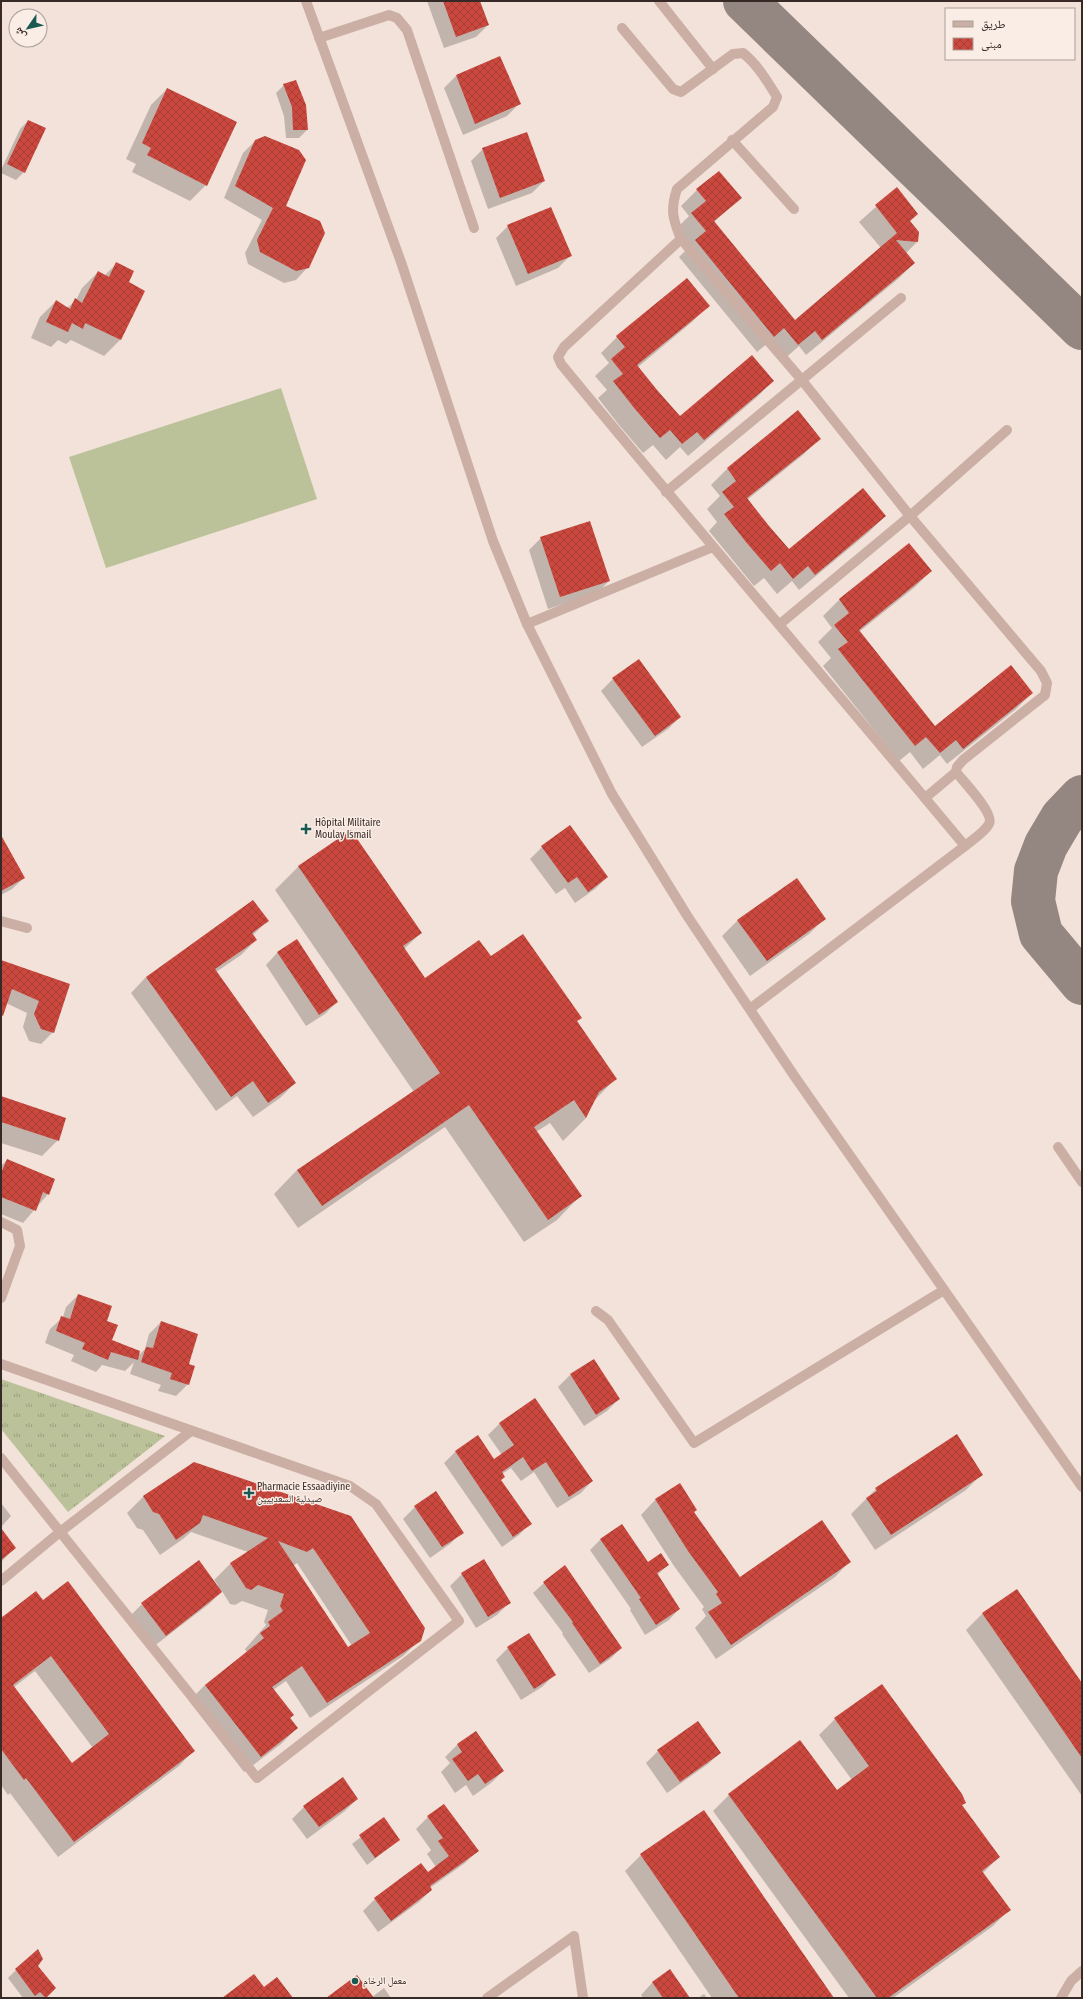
<svg xmlns="http://www.w3.org/2000/svg" width="1083" height="1999" font-family="'Fira Sans Condensed','Noto Naskh Arabic',sans-serif">
	<style>
		.grass { fill: url(#grass-tufts) }
		.pitch { fill: #bbc299 }
		.shadow { fill: #0003; fill-rule: evenodd }
		.lines { fill: none; stroke-linecap: round; stroke-linejoin: round }
		.taxiway { stroke: #948680; stroke-width: 44 }
		.building { fill: url(#building-cross-hatch); fill-rule: evenodd }
		.minor { stroke: #cbafa5; stroke-width: 10 }
		.poi-dot { fill: #1a5952; stroke: #faede5; stroke-width: 1.5 }
		.labels { text-anchor: middle; dominant-baseline: central; stroke-width: 3; stroke-linejoin: round; paint-order: stroke }
		.poi-label { font-size: 10px; fill: #362926; stroke: #faede5; text-anchor: start }
	</style>
	<defs>
		<pattern id="grass-tufts" width="24" height="20" patternUnits="userSpaceOnUse"><rect width="24" height="20" fill="#bbc299"/><path d="M3 7l-1-3M5 7V3M7 7l1-3M15 17l-1-3M17 17v-4M19 17l1-3" fill="none" stroke="#999e7d"/></pattern>
		<pattern id="building-cross-hatch" width="8" height="8" patternUnits="userSpaceOnUse"><rect width="8" height="8" fill="#cb483e"/><path d="M0 0l8 8M0 8l8-8" fill="none" stroke="#a63c34"/></pattern>
	</defs>
	<rect width="100%" height="100%" fill="#f2e2d9"/>
	<!-- grass -->
	<polygon class="grass" points="1,1379 165,1436 68,1512 1,1429"/>
	<!-- pitch -->
	<polygon class="pitch" points="281,388 317,499 106,568 69,457"/>
	<!-- shadow -->
	<g class="shadow">
		<polygon points="427,1 479,1 488,25 476,37 444,48"/>
		<polygon points="456,76 519,104 507,116 463,135 444,88"/>
		<polygon points="284,85 307,130 299,138 286,138 284,116 276,93"/>
		<polygon points="167,89 236,123 206,185 190,201 132,172 136,164 126,159 151,105"/>
		<polygon points="28,121 24,172 16,180 1,173 1,170 20,129"/>
		<polygon points="255,141 284,206 308,267 296,280 284,283 248,264 245,253 262,220 224,198 243,153"/>
		<polygon points="483,149 544,181 532,193 488,209 471,161"/>
		<polygon points="896,189 917,242 906,253 914,263 898,279 806,355 799,346 782,361 768,343 757,352 679,257 690,246 676,229 689,216 681,206 697,190 740,198 714,222 795,321 881,248 859,222"/>
		<polygon points="508,226 570,256 558,268 516,286 496,238"/>
		<polygon points="117,263 127,283 144,292 120,340 104,356 71,340 66,344 58,340 51,347 31,338 40,317 56,301 67,308 76,300 82,288 98,272 104,276"/>
		<polygon points="687,280 708,306 692,322 638,367 657,390 680,417 773,381 757,397 688,456 680,447 666,460 653,445 643,453 619,425 598,398 607,390 595,376 609,363 601,353 617,337"/>
		<polygon points="798,411 820,438 804,454 747,500 789,550 885,516 869,532 799,590 792,581 777,594 764,578 754,586 709,531 717,522 707,509 720,496 711,485 727,469"/>
		<polygon points="541,538 609,581 597,593 548,609 529,550"/>
		<polygon points="909,544 931,571 915,587 859,632 935,727 1032,693 1016,709 947,764 940,755 923,769 910,752 899,761 823,666 831,658 818,642 832,628 823,616 839,600"/>
		<polygon points="613,679 680,717 668,729 642,747 601,691"/>
		<polygon points="351,831 421,933 404,949 425,980 491,958 580,1018 576,1022 615,1079 593,1102 586,1118 563,1141 550,1123 536,1132 580,1196 557,1220 524,1242 445,1127 298,1228 274,1194 297,1170 414,1092 275,890 298,867"/>
		<polygon points="1,840 24,878 12,889 1,895"/>
		<polygon points="542,847 607,877 595,889 575,903 565,888 556,894 530,859"/>
		<polygon points="825,918 809,934 750,976 722,936 738,920"/>
		<polygon points="267,921 253,935 256,940 241,955 216,972 295,1083 280,1098 253,1117 237,1096 216,1111 131,993 146,977"/>
		<polygon points="296,941 337,1002 325,1014 306,1026 266,965 277,953"/>
		<polygon points="1,962 69,984 53,1032 41,1044 29,1041 23,1027 27,1013 6,1003 1,1017"/>
		<polygon points="1,1097 58,1140 42,1156 1,1143"/>
		<polygon points="7,1160 48,1194 23,1223 1,1214 1,1166"/>
		<polygon points="78,1295 105,1322 111,1340 137,1357 145,1349 149,1334 161,1322 188,1364 188,1384 176,1396 158,1391 161,1385 130,1374 134,1362 125,1371 102,1365 96,1372 71,1361 74,1355 45,1343 50,1329 63,1317 66,1307"/>
		<polygon points="570,1375 619,1399 607,1411 584,1426 558,1387"/>
		<polygon points="534,1399 592,1481 581,1493 557,1508 534,1472 521,1481 511,1468 502,1474 504,1477 500,1481 530,1523 519,1535 502,1547 444,1463 455,1452 478,1437 494,1461 502,1455 488,1435 499,1424"/>
		<path d="M194,1463L350,1517L420,1640L403,1656L310,1718L286,1681L273,1690L297,1728L281,1744L244,1772L189,1701L205,1685L247,1653L245,1649L266,1625L264,1622L268,1610L242,1601L235,1605L230,1604L222,1591L209,1604L153,1647L130,1616L142,1604L199,1562L217,1586L218,1585L214,1580L230,1564L248,1552L191,1532L183,1539L160,1555L143,1530L137,1528L127,1513L143,1497ZM297,1563L352,1646L348,1649L293,1566Z"/>
		<polygon points="982,1474 966,1490 875,1550 851,1514 876,1489"/>
		<polygon points="679,1485 693,1513 739,1579 849,1562 835,1577 716,1659 695,1628 706,1616 702,1609 704,1607 674,1566 641,1515 655,1500"/>
		<polygon points="1,1503 11,1516 1,1527"/>
		<polygon points="415,1507 462,1532 450,1544 430,1558 403,1519"/>
		<polygon points="621,1525 648,1563 668,1565 657,1575 679,1609 669,1620 645,1635 630,1610 631,1609 590,1550 600,1540"/>
		<polygon points="1,1530 15,1548 1,1562"/>
		<polygon points="462,1574 509,1603 497,1615 476,1628 450,1586"/>
		<polygon points="544,1583 621,1648 610,1659 589,1673 562,1634 563,1633 533,1593"/>
		<polygon points="1016,1590 1082,1685 1082,1796 966,1630 982,1614"/>
		<path d="M43,1601L194,1750L179,1766L58,1857L10,1793L8,1795L1,1785V1617ZM35,1671L93,1748L71,1764L14,1687Z"/>
		<polygon points="508,1648 554,1675 542,1687 521,1700 496,1660"/>
		<polygon points="835,1719 965,1802 961,1806 999,1857 983,1873 1009,1910 993,1926 893,1998 849,1998 713,1811 729,1795 800,1741 837,1791 852,1780 819,1735"/>
		<polygon points="698,1722 720,1753 708,1764 667,1793 646,1763 658,1751"/>
		<polygon points="475,1732 503,1771 491,1783 473,1796 466,1785 455,1793 441,1772 450,1763 445,1757 457,1745"/>
		<polygon points="357,1799 345,1811 307,1839 292,1819 304,1807"/>
		<polygon points="444,1805 477,1851 465,1863 430,1888 431,1890 419,1902 378,1932 363,1911 375,1899 421,1864 428,1873 436,1867 427,1854 431,1850 416,1829 428,1817"/>
		<polygon points="384,1819 399,1840 367,1865 352,1844"/>
		<polygon points="641,1855 833,1998 712,1998 625,1871"/>
		<polygon points="37,1967 55,1988 45,1998 23,1998 8,1978 16,1970"/>
		<polygon points="670,1971 689,1998 643,1998 641,1995 652,1983"/>
		<polygon points="384,1988 391,1998 328,1998 372,1997"/>
		<polygon points="704,1994 707,1998 698,1998"/>
	</g>
	<g class="lines">
		<!-- taxiway -->
		<g class="taxiway">
			<polyline points="745,1 1082,328"/>
			<polyline points="1082,797 1062,818 1046,845 1036,871 1033,901 1041,934 1082,983"/>
		</g>
	</g>
	<!-- building -->
	<g class="building">
		<polygon points="443,1 480,1 489,25 456,37"/>
		<polygon points="500,56 521,104 475,124 456,75"/>
		<polygon points="296,80 306,105 308,130 293,130 292,107 283,84"/>
		<polygon points="167,88 237,122 207,186 147,155 151,148 142,143"/>
		<polygon points="28,120 46,128 25,173 7,164"/>
		<polygon points="527,132 545,181 500,198 482,148"/>
		<polygon points="265,136 299,150 306,160 286,206 320,221 325,233 309,268 296,271 260,252 257,240 273,208 235,186 255,140"/>
		<polygon points="719,171 742,198 714,221 795,320 897,233 875,205 897,187 918,214 910,221 919,232 918,242 896,240 915,263 822,340 815,331 798,345 784,328 774,337 695,240 706,231 691,213 706,201 696,189"/>
		<polygon points="551,207 572,256 528,274 507,225"/>
		<polygon points="116,262 134,271 129,282 145,291 121,340 85,323 83,329 72,323 68,332 46,322 56,300 70,309 75,298 82,303 98,271 109,277"/>
		<polygon points="687,278 710,306 637,365 657,390 680,416 752,355 774,381 704,440 697,432 682,444 670,430 660,438 635,409 613,381 623,374 611,359 625,347 616,336"/>
		<polygon points="798,410 821,439 747,498 769,526 789,549 863,488 886,516 815,575 808,566 793,579 780,563 771,571 746,542 724,514 734,507 722,492 736,481 727,468"/>
		<polygon points="590,521 610,581 560,597 540,537"/>
		<polygon points="909,543 932,571 859,630 935,726 1011,665 1033,693 963,749 956,740 940,753 926,737 915,746 838,649 848,642 834,625 849,613 839,599"/>
		<polygon points="639,659 681,717 655,736 612,678"/>
		<polygon points="570,825 608,877 588,892 577,877 568,883 541,846"/>
		<polygon points="351,830 422,933 403,946 425,978 479,940 491,956 523,934 582,1018 577,1021 617,1079 599,1092 586,1118 574,1100 534,1127 582,1196 548,1220 469,1105 322,1206 297,1170 440,1073 298,866"/>
		<polygon points="1,835 25,878 1,891"/>
		<polygon points="797,878 826,919 767,961 737,920"/>
		<polygon points="253,900 269,921 252,933 257,940 215,969 296,1083 268,1103 253,1081 231,1097 146,977"/>
		<polygon points="297,939 338,1002 319,1015 277,952"/>
		<polygon points="1,960 70,984 54,1033 41,1029 34,1014 39,1001 12,989 3,1016 1,1015"/>
		<polygon points="1,1096 66,1118 59,1141 1,1122"/>
		<polygon points="7,1159 55,1179 49,1195 43,1192 36,1211 1,1197 1,1173"/>
		<polygon points="78,1294 112,1306 107,1321 118,1325 112,1340 140,1351 138,1360 111,1352 108,1360 82,1349 85,1343 56,1331 61,1316 70,1319"/>
		<polygon points="161,1321 198,1334 189,1364 195,1366 189,1385 170,1379 172,1373 141,1362 146,1347 153,1348"/>
		<polygon points="594,1359 620,1399 596,1415 570,1374"/>
		<polygon points="535,1398 593,1481 569,1497 546,1462 532,1471 523,1457 502,1472 505,1477 501,1480 532,1524 513,1537 455,1451 478,1435 494,1459 514,1445 499,1423"/>
		<polygon points="957,1434 983,1475 891,1535 866,1498 877,1491 875,1488"/>
		<path d="M194,1462L351,1516L425,1628L421,1641L327,1703L302,1666L272,1687L294,1715L290,1718L298,1728L261,1757L205,1685L264,1638L260,1633L270,1626L268,1622L283,1611L280,1606L284,1594L258,1585L251,1590L246,1588L230,1563L268,1538L203,1515L200,1523L176,1540L159,1514L153,1512L143,1496ZM278,1541L307,1552L313,1548L370,1633L348,1647Z"/>
		<polygon points="680,1483 697,1510 694,1512 740,1577 822,1520 851,1562 731,1645 708,1612 722,1603 716,1594 718,1592 688,1551 655,1499"/>
		<polygon points="436,1491 464,1533 442,1547 414,1506"/>
		<polygon points="622,1524 648,1562 661,1553 669,1565 657,1573 680,1609 656,1625 639,1599 641,1598 600,1539"/>
		<polygon points="1,1528 16,1548 1,1560"/>
		<polygon points="484,1559 511,1603 488,1617 461,1573"/>
		<polygon points="199,1560 222,1592 166,1636 141,1603"/>
		<polygon points="565,1565 622,1648 600,1664 572,1623 573,1622 543,1582"/>
		<path d="M68,1581L195,1751L74,1842L26,1778L24,1780L1,1749V1618L36,1591L43,1600ZM51,1656L109,1734L72,1763L13,1685Z"/>
		<polygon points="1017,1589 1082,1683 1082,1758 982,1613"/>
		<polygon points="529,1633 556,1675 534,1689 507,1647"/>
		<polygon points="882,1684 962,1794 966,1803 962,1805 1000,1857 982,1871 1011,1910 888,1998 877,1998 728,1794 800,1740 837,1790 869,1766 834,1718"/>
		<polygon points="698,1721 721,1753 680,1782 657,1750"/>
		<polygon points="476,1731 504,1771 485,1784 478,1774 468,1781 452,1759 462,1752 457,1744"/>
		<polygon points="343,1777 358,1799 319,1827 303,1806"/>
		<polygon points="444,1804 479,1851 430,1886 432,1890 391,1921 374,1898 421,1863 428,1872 449,1856 438,1841 443,1838 427,1816"/>
		<polygon points="704,1810 834,1998 739,1998 640,1854"/>
		<polygon points="384,1817 400,1840 375,1858 359,1835"/>
		<polygon points="38,1949 43,1959 38,1966 56,1988 46,1998 40,1992 35,1996 15,1969"/>
		<polygon points="670,1969 690,1998 663,1998 652,1982"/>
		<polygon points="254,1974 264,1987 277,1977 293,1998 222,1998"/>
		<polygon points="357,1975 374,1998 326,1998"/>
	</g>
	<g class="lines">
		<!-- minor -->
		<g class="minor">
			<polyline points="306,1 401,262 493,541 527,624 612,794 688,917 795,1077 1082,1487"/>
			<polyline points="659,1 713,69"/>
			<path d="M622,28L673,89L681,92L733,54L743,53C758,65 767,81 777,97L773,107L677,189C670,210 673,220 681,239L801,379L910,516L1041,671L1047,683L1045,695L963,760L957,767L956,772C963,781 995,814 989,824C985,832 972,840 965,846L751,1008"/>
			<polyline points="319,38 389,15 397,18 407,30 474,228"/>
			<polyline points="732,140 794,209"/>
			<path d="M681,239L564,347L558,357L561,364C694,526 831,685 965,846"/>
			<polyline points="666,492 901,298"/>
			<polyline points="527,624 713,547"/>
			<polyline points="780,624 910,516 1007,430"/>
			<polyline points="925,798 956,772"/>
			<polyline points="1,921 27,928"/>
			<polyline points="1058,1147 1082,1182"/>
			<polyline points="1,1222 17,1230 20,1246 1,1298"/>
			<polyline points="596,1311 608,1320 694,1443 944,1290"/>
			<polyline points="1,1364 350,1486 376,1504 459,1621 257,1778 1,1458"/>
			<polyline points="1,1581 60,1532 191,1431"/>
			<polyline points="487,1998 574,1936 583,1998"/>
			<polyline points="1061,1998 1071,1981 1082,1971"/>
		</g>
	</g>
	<!-- markers -->
	<g class="poi-dot">
		<path d="M304 823h4v4h4v4h-4v4h-4v-4h-4v-4h4z"/>
		<path d="M247 1487h4v4h4v4h-4v4h-4v-4h-4v-4h4z"/>
		<circle cx="355" cy="1981" r="4"/>
	</g>
	<g class="labels">
		<!-- poi labels -->
		<g class="poi-label">
			<text x="315" y="823">Hôpital Militaire<tspan x="315" dy="12">Moulay Ismail</tspan></text>
			<text x="257" y="1487">Pharmacie Essaadiyine<tspan x="257" dy="12">صيدلية السعدييين</tspan></text>
			<text x="363" y="1981">معمل الرخام</text>
		</g>
	</g>
	<!-- border -->
	<rect width="1083" height="1999" fill="none" stroke="#362926" stroke-width="4"/>
	<!-- legend -->
	<rect x="945" y="8" width="130" height="52" fill="#faede5" stroke="#ac9f99"/>
	<rect x="953" y="21" width="20" height="6" fill="#cbafa5" stroke="#ac9f99"/>
	<text x="981" y="28" font-size="12" fill="#362926">طريق</text>
	<rect x="953" y="38" width="20" height="12" fill="url(#building-cross-hatch)" stroke="#ac9f99"/>
	<text x="981" y="48" font-size="12" fill="#362926">مبنى</text>
	<!-- north arrow -->
	<g transform="translate(28 28) rotate(236)"><circle r="19" fill="#faede5" stroke="#ac9f99"/>
	<path d="M0-3L7 15L0 10L-7 15Z" fill="#1a5952"/>
	<text y="-6" font-size="11" font-weight="bold" text-anchor="middle" fill="#362926">ش</text>
	</g>
</svg>
